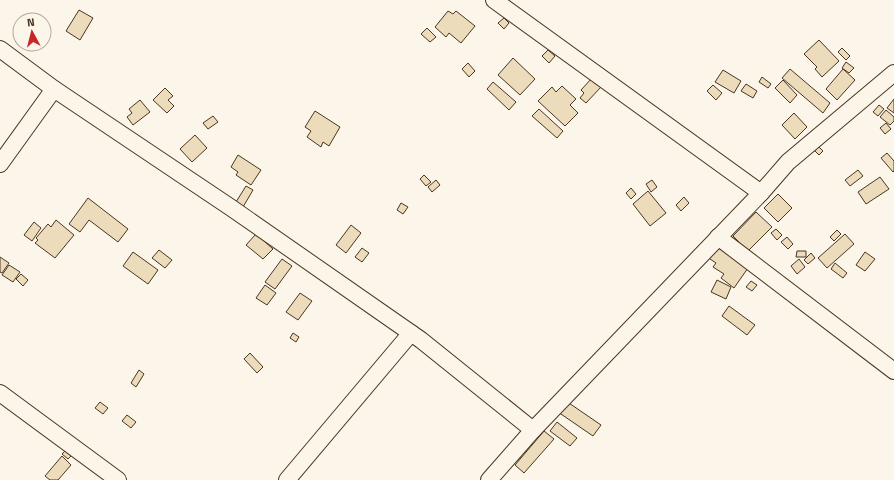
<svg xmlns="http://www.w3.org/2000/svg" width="894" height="480" font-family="'Titillium Web',sans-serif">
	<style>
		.building { fill: #ecdcbc; stroke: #4a3520 }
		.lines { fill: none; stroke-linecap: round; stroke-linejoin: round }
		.street-casing { stroke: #4a3520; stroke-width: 18 }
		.street { stroke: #fbf6e9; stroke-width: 16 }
	</style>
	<rect width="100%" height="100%" fill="#fbf6e9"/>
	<!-- building -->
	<g class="building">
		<polygon points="79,10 93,18 80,40 66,31"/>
		<polygon points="448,11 453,14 456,11 475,26 461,43 449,33 446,37 435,27"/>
		<polygon points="504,18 509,23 504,29 498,23"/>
		<polygon points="427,28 436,37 430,42 421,34"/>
		<polygon points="819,40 839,61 822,77 815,69 817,67 804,54"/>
		<polygon points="842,48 850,56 846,60 838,52"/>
		<polygon points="548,50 555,56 549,63 542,56"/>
		<polygon points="513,58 535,79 520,95 498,75"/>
		<polygon points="846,62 854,68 849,73 842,68"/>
		<polygon points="468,63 475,71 469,77 462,69"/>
		<polygon points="790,69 830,103 823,113 782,78"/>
		<polygon points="843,69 855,80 837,100 826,89"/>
		<polygon points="723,70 741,81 734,93 715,82"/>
		<polygon points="762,77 771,84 768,88 759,82"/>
		<polygon points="592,78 601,87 586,103 580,98 584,93 581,90"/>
		<polygon points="783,80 797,95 790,103 775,88"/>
		<polygon points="493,82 516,102 509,110 487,89"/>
		<polygon points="746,84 757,91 753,98 741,91"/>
		<polygon points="713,85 722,93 716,100 707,91"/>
		<polygon points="562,86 576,99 570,105 578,113 565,126 538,101 552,87 556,92"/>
		<polygon points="165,88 173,96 168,100 174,106 167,113 153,100"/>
		<polygon points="894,99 894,113 887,108"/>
		<polygon points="140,100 150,112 133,125 127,117 132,113 129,109"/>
		<polygon points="879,105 884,109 878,116 873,112"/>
		<polygon points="539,109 563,131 557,138 532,116"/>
		<polygon points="886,110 894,117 894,121 890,125 880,117"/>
		<polygon points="315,111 340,127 329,146 323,142 321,147 307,137 311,131 305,127"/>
		<polygon points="794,113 807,127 795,139 782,125"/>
		<polygon points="213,116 218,122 208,129 203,123"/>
		<polygon points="886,123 891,129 885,134 880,128"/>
		<polygon points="195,135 207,148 192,162 180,149"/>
		<polygon points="817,145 823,151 819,155 813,149"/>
		<polygon points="887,153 894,161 894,171 893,172 881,158"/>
		<polygon points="238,155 261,170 251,185 236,175 238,172 231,167"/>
		<polygon points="858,170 863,176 850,186 845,180"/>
		<polygon points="424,175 431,182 426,186 420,179"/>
		<polygon points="880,177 889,189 866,204 858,192"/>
		<polygon points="436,180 440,185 432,192 428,187"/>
		<polygon points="652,180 657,187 651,192 646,184"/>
		<polygon points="246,186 253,190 243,207 236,202"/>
		<polygon points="631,188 636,194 631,199 626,193"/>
		<polygon points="648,191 666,213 650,226 633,204"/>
		<polygon points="778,194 792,208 778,222 764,208"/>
		<polygon points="684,197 689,203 681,211 676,205"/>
		<polygon points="88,198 128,229 118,242 89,220 80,232 69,224"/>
		<polygon points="401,203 408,207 403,214 397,210"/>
		<polygon points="756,212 772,227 748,251 733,236"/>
		<polygon points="56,220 74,235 55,258 35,243 38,240 36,238 48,224 51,227"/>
		<polygon points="34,222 41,228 32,241 24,235"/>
		<polygon points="351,225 361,233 346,253 336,245"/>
		<polygon points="776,229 782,235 777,240 771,233"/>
		<polygon points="837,230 841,234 834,241 830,237"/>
		<polygon points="256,234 273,249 263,259 246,245"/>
		<polygon points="845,234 854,244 827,268 818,258"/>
		<polygon points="787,237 793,244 788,249 781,242"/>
		<polygon points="715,245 748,268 734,288 721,278 724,274 713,267 716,263 707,257"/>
		<polygon points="362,248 369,253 362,262 355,257"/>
		<polygon points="159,250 172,260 165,268 152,258"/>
		<polygon points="797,251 806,251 806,257 796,257"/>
		<polygon points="133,252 158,270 148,284 123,266"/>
		<polygon points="865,252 875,259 865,271 856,265"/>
		<polygon points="811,253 815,258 808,264 804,260"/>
		<polygon points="0,257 9,263 2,273 0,272"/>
		<polygon points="282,259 292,266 275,289 265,282"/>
		<polygon points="799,259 805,267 797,274 791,266"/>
		<polygon points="835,263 847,273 843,278 831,269"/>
		<polygon points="9,265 20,272 13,282 2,275"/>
		<polygon points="21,274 28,280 23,286 16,279"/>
		<polygon points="717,280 731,287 726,299 711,292"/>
		<polygon points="751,281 757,285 752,291 746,287"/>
		<polygon points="265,285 276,293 267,305 256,298"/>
		<polygon points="300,293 312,301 298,320 286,312"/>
		<polygon points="729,306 755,325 747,335 722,316"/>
		<polygon points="293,333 299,337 296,342 290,338"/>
		<polygon points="250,353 263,367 257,373 244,359"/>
		<polygon points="139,370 144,374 136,387 131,383"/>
		<polygon points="566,401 601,425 593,436 558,412"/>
		<polygon points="100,402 108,408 103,414 95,408"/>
		<polygon points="127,415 136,422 131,428 122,421"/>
		<polygon points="557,422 577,438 570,446 550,431"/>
		<polygon points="544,431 554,439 524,473 515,465"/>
		<polygon points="66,450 72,455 68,459 62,454"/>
		<polygon points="62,456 71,465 58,480 50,480 45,476"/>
	</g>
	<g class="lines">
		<defs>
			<g id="street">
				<polyline points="494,0 761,193"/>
				<polyline points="0,49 54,89 230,207 421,340 533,430"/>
				<polyline points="0,164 54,89"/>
				<polyline points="718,237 894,371"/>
				<polyline points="0,393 118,480"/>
				<polyline points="287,480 411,333"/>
				<polyline points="489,480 533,430 761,193 788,162 894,73"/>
			</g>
		</defs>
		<!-- street casing -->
		<use href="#street" class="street-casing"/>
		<!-- street -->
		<use href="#street" class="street"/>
	</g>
	<!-- north arrow -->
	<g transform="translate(32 32) rotate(353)"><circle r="19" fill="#fbf6e9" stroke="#b4a999"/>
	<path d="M0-3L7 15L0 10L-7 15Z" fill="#c62828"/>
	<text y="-6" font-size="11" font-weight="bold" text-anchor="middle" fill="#4a3520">N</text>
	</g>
</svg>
